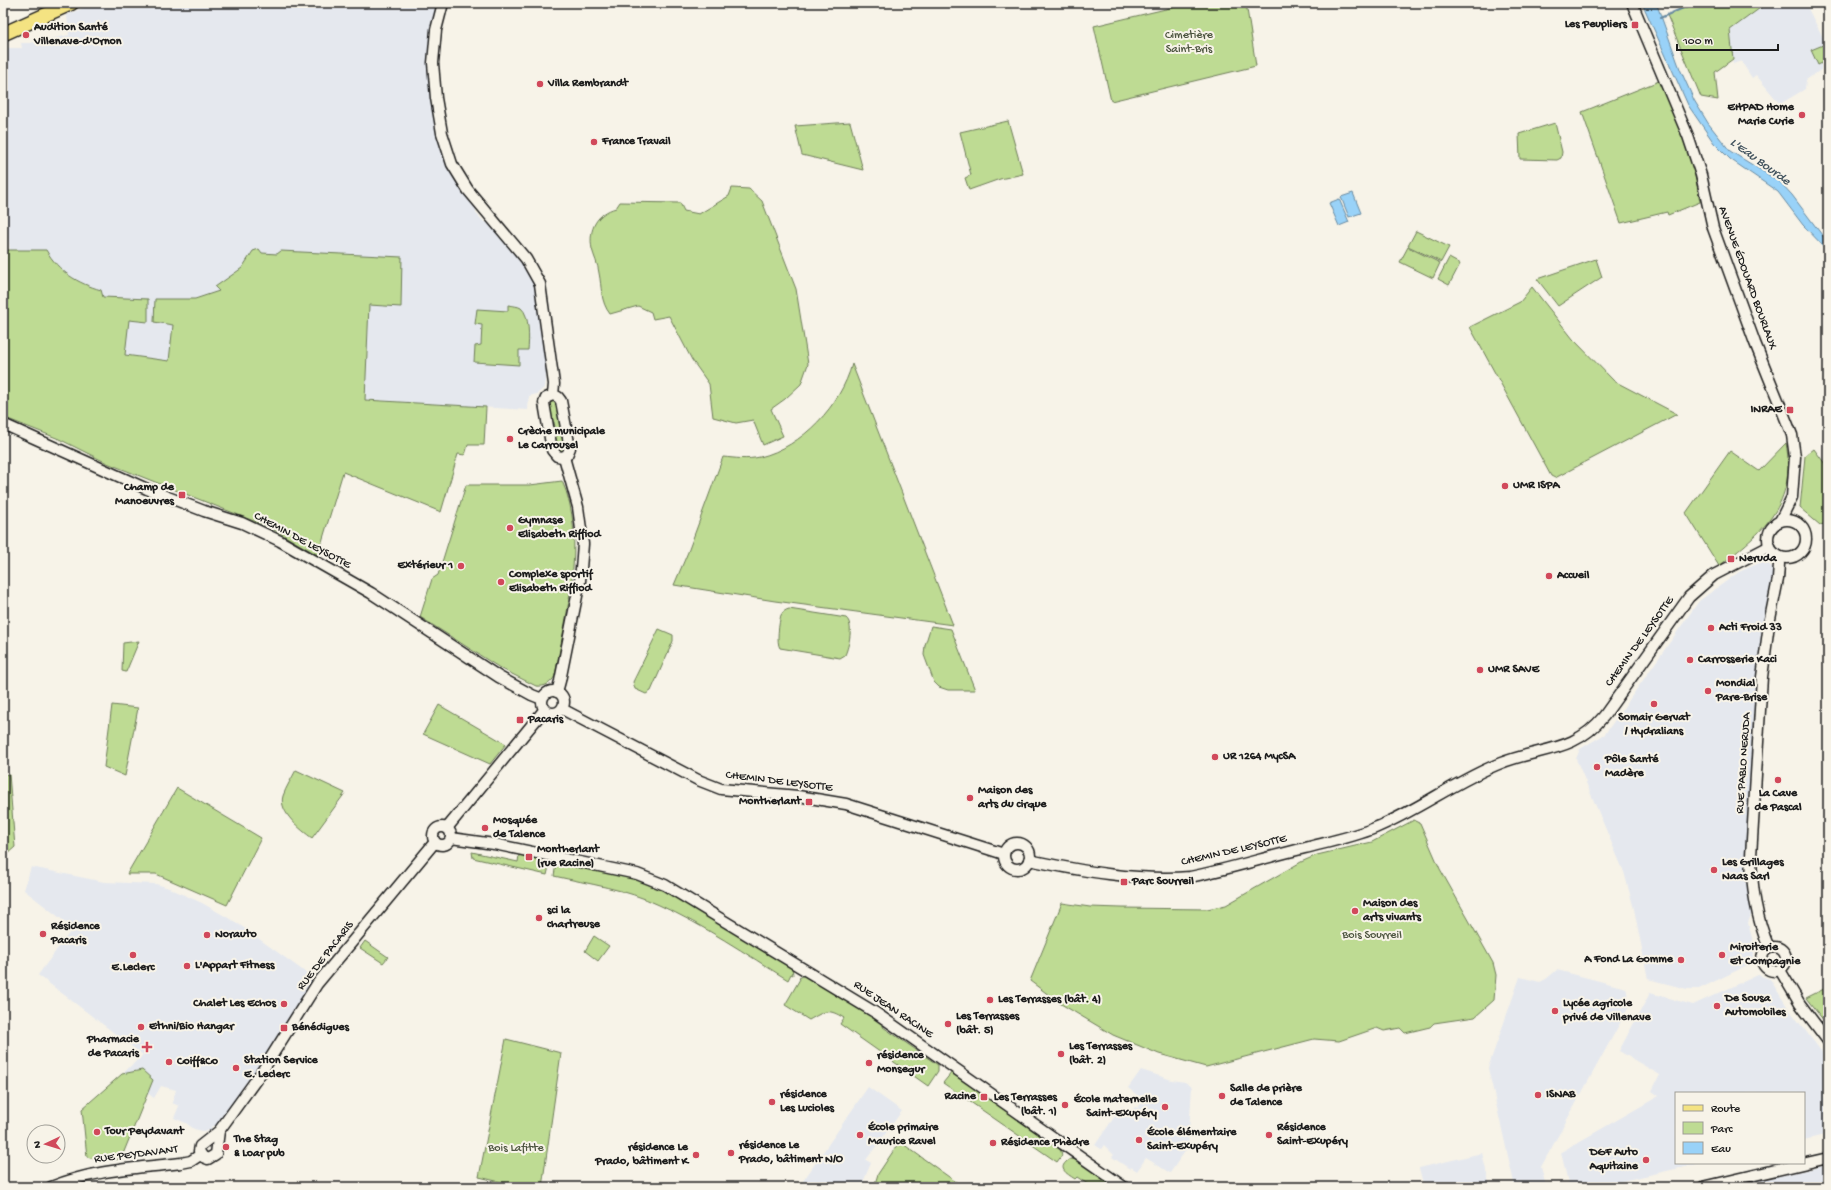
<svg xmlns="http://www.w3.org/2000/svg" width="1831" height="1190" font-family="'Gochi Hand',sans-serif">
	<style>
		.built { fill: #e5e8ee }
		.green { fill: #bedb93; stroke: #6d7c58 }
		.water { fill: #99d2f8; stroke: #6789a0 }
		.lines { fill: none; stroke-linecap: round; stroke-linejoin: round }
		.stream { stroke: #6789a0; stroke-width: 2 }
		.minor-casing { stroke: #1c1c1c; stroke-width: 13 }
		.major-casing { stroke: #1c1c1c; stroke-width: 16 }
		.minor { stroke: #f7f3e8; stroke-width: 10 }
		.major { stroke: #f4e382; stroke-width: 13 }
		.poi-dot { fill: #d1495b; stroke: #f7f3e8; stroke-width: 1.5 }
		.labels { text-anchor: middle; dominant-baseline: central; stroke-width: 4; stroke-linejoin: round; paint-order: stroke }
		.poi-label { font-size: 12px; font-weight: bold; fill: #1c1c1c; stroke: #f7f3e8; text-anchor: start }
		.park-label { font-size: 12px; fill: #4d5540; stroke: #f7f3e8 }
		.street-label { font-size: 12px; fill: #1c1c1c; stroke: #f7f3e8 }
		.water-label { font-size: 13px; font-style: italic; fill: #42535e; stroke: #f7f3e8 }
	</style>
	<rect width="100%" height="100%" fill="#f7f3e8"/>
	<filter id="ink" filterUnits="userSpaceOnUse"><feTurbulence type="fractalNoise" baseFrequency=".025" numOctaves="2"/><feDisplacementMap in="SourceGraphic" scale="8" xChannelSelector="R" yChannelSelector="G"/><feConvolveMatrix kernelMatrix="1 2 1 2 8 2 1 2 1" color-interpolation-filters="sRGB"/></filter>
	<g filter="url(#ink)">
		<!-- built -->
		<g class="built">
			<polygon points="94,3 437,3 433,25 431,95 440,146 454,177 476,210 476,213 484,222 488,223 520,258 530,276 537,294 541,321 540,332 542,332 542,341 544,341 547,370 544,388 537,394 529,396 528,410 119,384 3,250 10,250 3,205 3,48 22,48 21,43 30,43 69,35 67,15"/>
			<polygon points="1767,3 1805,3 1828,47 1828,65 1806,80 1805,89 1780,104 1756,75 1752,78 1741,61 1733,64 1730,30"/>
			<polygon points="1764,561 1773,568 1778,579 1759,730 1755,904 1748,923 1755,949 1751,963 1748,965 1699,989 1687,989 1648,979 1634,909 1624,872 1576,759 1580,749 1605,734 1699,601 1739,572"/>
			<polygon points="31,867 104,882 156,884 169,888 202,903 237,923 312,977 313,984 278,1043 219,1126 211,1126 212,1130 203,1131 194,1129 186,1123 174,1118 179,1106 172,1103 176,1090 161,1086 154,1098 122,1074 143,1055 38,975 73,928 24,890"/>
			<polygon points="1557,970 1626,988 1630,1005 1541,1167 1546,1187 1515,1187 1488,1068 1520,977 1540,982 1546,979"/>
			<polygon points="1758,975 1770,979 1788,1008 1828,1060 1828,1134 1804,1140 1804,1093 1676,1093 1676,1163 1702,1163 1596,1187 1569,1187 1561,1152 1659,1096 1652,1091 1660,1075 1619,1051 1650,993 1693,1005"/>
			<polygon points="1141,1070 1172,1080 1185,1082 1192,1087 1188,1147 1170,1173 1146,1158 1137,1171 1131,1167 1130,1169 1112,1157 1114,1155 1104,1145 1101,1149 1095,1145 1122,1106 1131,1112 1135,1107 1138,1108 1142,1102 1145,1104 1146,1102 1128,1088"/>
			<polygon points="868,1087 902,1111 866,1160 871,1163 861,1187 799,1187"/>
			<polygon points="1482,1153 1490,1187 1424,1187 1419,1168"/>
			<polygon points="1828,1165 1828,1187 1731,1187 1811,1169"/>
		</g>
		<!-- green -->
		<g class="green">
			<polygon points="1191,3 1246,3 1256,66 1111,101 1094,26"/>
			<polygon points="1695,3 1767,3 1730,30 1733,59 1715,72 1718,100 1701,97 1667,15"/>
			<polygon points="1823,45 1828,54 1828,60 1818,65 1811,50"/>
			<path d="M1659,81L1677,123H1679C1688,149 1696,175 1700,202L1668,215L1667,212L1621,223L1582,112Z"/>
			<polygon points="1008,121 1023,174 1000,179 969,190 965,178 971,175 960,132"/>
			<polygon points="850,122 863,170 802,155 795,126"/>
			<polygon points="1555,123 1562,152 1561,158 1557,160 1520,159 1519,134"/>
			<path d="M732,188L749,189L762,201L796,289L808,364L801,384L785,399L771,409L783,436L763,445L753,420L736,423L713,417L709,384L692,360L669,316L653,319L651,312L638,306L610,314C600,301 602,287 599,273C598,264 594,257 592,249C588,229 597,213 616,208L620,202L680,203L684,211L699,214L729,196Z"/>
			<polygon points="1416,231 1449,247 1441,262 1408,246"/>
			<polygon points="1408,247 1440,263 1433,278 1400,262"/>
			<path d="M259,249L262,253L277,254L281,251L402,257L401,307L369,305L365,400L486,407L484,445H468L465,455L458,454L441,512L343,472L318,555L269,527L107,463L59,439L3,417V250H46C59,272 77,283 101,290L103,297L148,299V322L129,320L125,355L169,361L173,325L154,322L155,299H195L219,291L215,287L242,268L253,251Z"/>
			<polygon points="1449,258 1460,264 1449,285 1438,279"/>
			<polygon points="1596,259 1602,277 1558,306 1537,279"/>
			<polygon points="1532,287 1573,339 1614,381 1677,414 1555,478 1551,476 1470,327 1520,302"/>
			<path d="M508,305C513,306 518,306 521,308C530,315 529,340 528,350H519V365L474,362L475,346L481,345L482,325L475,324L477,309L508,311Z"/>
			<path d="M852,364L953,625L775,601L674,585L688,552L723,457C735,458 747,460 760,457C802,447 841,405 852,364Z"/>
			<polygon points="553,399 557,404 565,449 563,453 556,450 553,434 556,432 554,422 551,422 548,405 550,400"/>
			<path d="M1786,443C1797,504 1763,532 1719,566L1686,513L1730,451L1759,471Z"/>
			<polygon points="1814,449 1828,468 1828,523 1820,525 1800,508 1805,456"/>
			<path d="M562,481C588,537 565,618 555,676C550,684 545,687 536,686L500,668L420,617L432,579L438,575L466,485H530Z"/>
			<path d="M789,609L846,618C854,624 849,646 845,655L840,658L780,648C776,643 779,622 781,615C783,612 785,610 789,609Z"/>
			<polygon points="931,626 951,629 975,690 948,690 939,687 934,682 924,655 925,645"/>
			<polygon points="659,629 673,635 673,641 651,691 646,694 635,689 633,682"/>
			<polygon points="139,641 126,672 122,671 123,643"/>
			<polygon points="112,705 138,708 125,776 104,767"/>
			<polygon points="439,705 506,744 490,764 423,734"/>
			<path d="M296,770L345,793L312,838C301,830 278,812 283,796C286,787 292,778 296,770Z"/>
			<polygon points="9,774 15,847 7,854 3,854 3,775"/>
			<polygon points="177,788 261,838 227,905 156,874 127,874"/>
			<polygon points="1414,820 1420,823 1440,869 1493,963 1496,975 1494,1000 1475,1017 1434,1023 1430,1027 1405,1033 1400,1028 1384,1031 1377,1028 1339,1041 1314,1039 1206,1067 1159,1054 1113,1035 1061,1004 1030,981 1062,903 1090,907 1121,908 1207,909 1226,905 1301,862 1317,855 1372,842"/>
			<polygon points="472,852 518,862 519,855 550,862 547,875 473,858"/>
			<path d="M558,862L645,881L665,889L792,966L793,975L791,974L788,980C746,954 704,925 659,905C626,889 589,884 554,876L556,863Z"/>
			<polygon points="594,936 609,946 598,961 585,951"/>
			<polygon points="365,941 388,957 383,963 360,948"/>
			<path d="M805,975L885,1023L883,1027L938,1065V1071L928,1086L840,1024L844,1018C828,1008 825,1011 809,1020L785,1005L800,979L799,978Z"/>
			<polygon points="1828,987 1828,1026 1806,998"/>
			<polygon points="506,1039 561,1053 542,1187 522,1187 479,1177"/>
			<polygon points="142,1070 153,1080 121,1159 101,1161 87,1157 82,1109 122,1074"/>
			<polygon points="952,1072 1060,1148 1062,1155 1057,1162 943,1083"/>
			<polygon points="898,1144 903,1144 963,1187 874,1187 878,1174"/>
			<path d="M1070,1159L1077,1160L1118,1187H1092L1077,1177L1075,1179C1066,1173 1056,1168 1070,1159Z"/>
		</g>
		<!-- water -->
		<g class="water">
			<polygon points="1642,3 1655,3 1657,5 1680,69 1694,100 1708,123 1730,151 1780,182 1792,195 1828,243 1828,251 1803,225 1778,192 1730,159 1714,143 1688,105"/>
			<polygon points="1353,193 1361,213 1349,217 1341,197"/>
			<polygon points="1339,199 1349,222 1339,226 1329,203"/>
		</g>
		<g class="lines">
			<!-- stream -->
			<polyline class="stream" points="1660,18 1695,3"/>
			<defs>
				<g id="minor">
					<polyline points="443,3 436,30 433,63 436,98 442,133 452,164 468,190 526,259 540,284 554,384 553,395"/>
					<polyline points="1632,3 1688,136 1701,175 1713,228 1755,343 1792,435 1795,457 1792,497 1780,521"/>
					<polygon points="553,395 558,397 561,401 570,448 567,455 562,457 557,456 552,450 544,403 546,398"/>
					<polyline points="3,424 147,489 204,511 242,523 280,541 371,593 499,677 532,695 542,699"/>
					<circle cx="1787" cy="539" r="19"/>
					<circle cx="553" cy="702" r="11"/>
					<polyline points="557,692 560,681 580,581 583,544 578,507 564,457"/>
					<polyline points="562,709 698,780 721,789 798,796 846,804 1004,854"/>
					<circle cx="442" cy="836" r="9"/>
					<polyline points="447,828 545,709"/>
					<polyline points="451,838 494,844 637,874 665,885 876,1013 1124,1187"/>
					<circle cx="1017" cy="856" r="13"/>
					<path d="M1029,860C1081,871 1137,881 1190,877C1229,869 1267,857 1305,848C1328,842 1353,837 1375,828C1419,810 1457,780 1501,763C1541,747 1574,753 1604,716L1689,597L1714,575L1770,546"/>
					<circle cx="1774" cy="959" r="12"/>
					<path d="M1769,948C1756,917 1752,889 1751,856L1762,677L1769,624L1778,579L1779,564L1777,555"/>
					<polyline points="1780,970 1800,1004 1828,1041"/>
					<polyline points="219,1131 216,1154 208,1159 203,1157 199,1151 200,1146 219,1131 261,1073 317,984 435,842"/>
					<path d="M51,1187C97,1169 133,1169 181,1163L191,1161L200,1155"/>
					<polyline points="1703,1187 1828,1158"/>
				</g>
				<polyline id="major" points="3,34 72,3"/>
			</defs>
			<!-- minor casing -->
			<use href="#minor" class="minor-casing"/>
			<!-- major casing -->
			<use href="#major" class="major-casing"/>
			<!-- minor -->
			<use href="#minor" class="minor"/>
			<!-- major -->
			<use href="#major" class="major"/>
		</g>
	</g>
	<!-- markers -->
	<g class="poi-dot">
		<rect x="1631" y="21" width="8" height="8" rx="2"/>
		<circle cx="26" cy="35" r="4"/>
		<circle cx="540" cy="84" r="4"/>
		<circle cx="1802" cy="115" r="4"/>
		<circle cx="594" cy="142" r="4"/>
		<rect x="1786" y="406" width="8" height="8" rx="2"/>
		<circle cx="510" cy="439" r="4"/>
		<circle cx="1505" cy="486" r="4"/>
		<rect x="178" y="491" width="8" height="8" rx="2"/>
		<circle cx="510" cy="528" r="4"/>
		<rect x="1727" y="555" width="8" height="8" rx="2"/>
		<circle cx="461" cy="566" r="4"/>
		<circle cx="1549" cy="576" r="4"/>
		<circle cx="501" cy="582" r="4"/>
		<circle cx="1711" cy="628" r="4"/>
		<circle cx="1690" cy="660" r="4"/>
		<circle cx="1480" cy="670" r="4"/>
		<circle cx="1708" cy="691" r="4"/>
		<circle cx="1654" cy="704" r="4"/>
		<rect x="516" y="716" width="8" height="8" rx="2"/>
		<circle cx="1215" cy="757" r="4"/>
		<circle cx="1597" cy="767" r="4"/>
		<circle cx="1778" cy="780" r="4"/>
		<circle cx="970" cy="798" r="4"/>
		<rect x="805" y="798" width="8" height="8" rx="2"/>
		<circle cx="485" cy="828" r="4"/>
		<rect x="525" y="853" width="8" height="8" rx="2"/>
		<circle cx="1714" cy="870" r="4"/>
		<rect x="1120" y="878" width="8" height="8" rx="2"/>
		<circle cx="1355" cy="911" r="4"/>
		<circle cx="539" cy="918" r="4"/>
		<circle cx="43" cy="934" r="4"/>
		<circle cx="207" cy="935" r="4"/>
		<circle cx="133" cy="955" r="4"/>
		<circle cx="1722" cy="955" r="4"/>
		<circle cx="1681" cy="960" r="4"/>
		<circle cx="187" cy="966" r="4"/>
		<circle cx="990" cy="1000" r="4"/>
		<circle cx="284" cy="1004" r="4"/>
		<circle cx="1717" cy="1006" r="4"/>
		<circle cx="1555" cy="1011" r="4"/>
		<circle cx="948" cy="1024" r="4"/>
		<circle cx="141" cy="1027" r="4"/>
		<rect x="280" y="1024" width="8" height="8" rx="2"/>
		<path d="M145 1041h4v4h4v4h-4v4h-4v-4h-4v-4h4z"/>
		<circle cx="1061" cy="1054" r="4"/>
		<circle cx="169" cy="1062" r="4"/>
		<circle cx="869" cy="1063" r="4"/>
		<circle cx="236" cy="1068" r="4"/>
		<circle cx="1538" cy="1095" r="4"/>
		<circle cx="1222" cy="1096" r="4"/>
		<rect x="980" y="1093" width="8" height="8" rx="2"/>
		<circle cx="772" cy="1102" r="4"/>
		<circle cx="1065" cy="1105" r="4"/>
		<circle cx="1165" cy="1107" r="4"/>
		<circle cx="97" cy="1132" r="4"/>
		<circle cx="860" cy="1135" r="4"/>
		<circle cx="1269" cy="1135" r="4"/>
		<circle cx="1139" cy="1140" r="4"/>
		<circle cx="993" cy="1143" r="4"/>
		<circle cx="226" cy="1147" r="4"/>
		<circle cx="731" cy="1153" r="4"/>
		<circle cx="696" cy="1155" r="4"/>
		<circle cx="1646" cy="1160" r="4"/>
	</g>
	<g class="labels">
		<!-- poi labels -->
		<g class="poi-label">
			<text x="1627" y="25" text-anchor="end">Les Peupliers</text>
			<text x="34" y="28">Audition Santé<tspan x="34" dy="14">Villenave-d'Ornon</tspan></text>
			<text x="548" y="84">Villa Rembrandt</text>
			<text x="1794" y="108" text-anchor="end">EHPAD Home<tspan x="1794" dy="14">Marie Curie</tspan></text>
			<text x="602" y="142">France Travail</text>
			<text x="1782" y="410" text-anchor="end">INRAE</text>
			<text x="518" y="432">Crèche municipale<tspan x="518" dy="14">Le Carrousel</tspan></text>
			<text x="1513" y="486">UMR ISPA</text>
			<text x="174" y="488" text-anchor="end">Champ de<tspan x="174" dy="14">Manoeuvres</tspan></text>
			<text x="518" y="521">Gymnase<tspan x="518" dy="14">Elisabeth Riffiod</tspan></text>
			<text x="1739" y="559">Neruda</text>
			<text x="453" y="566" text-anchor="end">Extérieur 1</text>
			<text x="509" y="575">Complexe sportif<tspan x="509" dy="14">Elisabeth Riffiod</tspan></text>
			<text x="1557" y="576">Accueil</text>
			<text x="1719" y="628">Acti Froid 33</text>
			<text x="1698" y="660">Carrosserie Kaci</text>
			<text x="1488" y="670">UMR SAVE</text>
			<text x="1716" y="684">Mondial<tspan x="1716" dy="14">Pare-Brise</tspan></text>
			<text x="1654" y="718" text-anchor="middle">Somair Gervat<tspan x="1654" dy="14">/ Hydralians</tspan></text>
			<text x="528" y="720">Pacaris</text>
			<text x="1223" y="757">UR 1264 MycSA</text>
			<text x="1605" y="760">Pôle Santé<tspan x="1605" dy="14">Madère</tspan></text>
			<text x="978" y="791">Maison des<tspan x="978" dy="14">arts du cirque</tspan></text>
			<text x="1778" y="794" text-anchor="middle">La Cave<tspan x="1778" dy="14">de Pascal</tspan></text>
			<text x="801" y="802" text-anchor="end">Montherlant</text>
			<text x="493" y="821">Mosquée<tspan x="493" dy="14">de Talence</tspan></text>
			<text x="537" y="850">Montherlant<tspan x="537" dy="14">(rue Racine)</tspan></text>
			<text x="1722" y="863">Les Grillages<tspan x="1722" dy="14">Naas Sarl</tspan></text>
			<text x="1132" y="882">Parc Sourreil</text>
			<text x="1363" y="904">Maison des<tspan x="1363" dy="14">arts vivants</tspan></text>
			<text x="547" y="911">sci la<tspan x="547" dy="14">chartreuse</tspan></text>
			<text x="51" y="927">Résidence<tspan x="51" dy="14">Pacaris</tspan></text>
			<text x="215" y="935">Norauto</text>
			<text x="1730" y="948">Miroiterie<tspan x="1730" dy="14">Et Compagnie</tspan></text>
			<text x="1673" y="960" text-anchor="end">A Fond La Gomme</text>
			<text x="195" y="966">L'Appart Fitness</text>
			<text x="133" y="968" text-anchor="middle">E.Leclerc</text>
			<text x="1725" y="999">De Sousa<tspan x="1725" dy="14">Automobiles</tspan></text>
			<text x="998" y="1000">Les Terrasses (bât. 4)</text>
			<text x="276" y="1004" text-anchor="end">Chalet Les Echos</text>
			<text x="1563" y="1004">Lycée agricole<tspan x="1563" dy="14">privé de Villenave</tspan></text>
			<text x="956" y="1017">Les Terrasses<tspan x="956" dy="14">(bât. 5)</tspan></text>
			<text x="149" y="1027">Ethni/Bio Hangar</text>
			<text x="292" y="1028">Bénédigues</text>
			<text x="139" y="1040" text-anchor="end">Pharmacie<tspan x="139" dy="14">de Pacaris</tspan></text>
			<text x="1069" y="1047">Les Terrasses<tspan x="1069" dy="14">(bât. 2)</tspan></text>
			<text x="877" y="1056">résidence<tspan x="877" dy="14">Monsegur</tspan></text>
			<text x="244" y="1061">Station Service<tspan x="244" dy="14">E. Leclerc</tspan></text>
			<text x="177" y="1062">Coiff&amp;Co</text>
			<text x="1230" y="1089">Salle de prière<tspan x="1230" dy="14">de Talence</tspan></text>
			<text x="780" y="1095">résidence<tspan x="780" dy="14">Les Lucioles</tspan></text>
			<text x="1546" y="1095">ISNAB</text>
			<text x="976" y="1097" text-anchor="end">Racine</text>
			<text x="1057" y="1098" text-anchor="end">Les Terrasses<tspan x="1057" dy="14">(bât. 1)</tspan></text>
			<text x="1157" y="1100" text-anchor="end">École maternelle<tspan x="1157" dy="14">Saint-Exupéry</tspan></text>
			<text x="868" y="1128">École primaire<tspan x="868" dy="14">Maurice Ravel</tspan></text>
			<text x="1277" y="1128">Résidence<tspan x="1277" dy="14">Saint-Exupéry</tspan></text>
			<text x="105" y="1132">Tour Peydavant</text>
			<text x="1147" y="1133">École élémentaire<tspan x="1147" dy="14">Saint-Exupéry</tspan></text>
			<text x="234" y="1140">The Stag<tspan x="234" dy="14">&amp; Loar pub</tspan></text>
			<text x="1001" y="1143">Résidence Phèdre</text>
			<text x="739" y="1146">résidence Le<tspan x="739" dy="14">Prado, bâtiment N/O</tspan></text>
			<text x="688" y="1148" text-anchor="end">résidence Le<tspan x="688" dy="14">Prado, bâtiment K</tspan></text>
			<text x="1638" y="1153" text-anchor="end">DGF Auto<tspan x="1638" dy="14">Aquitaine</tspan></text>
		</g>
		<!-- park labels -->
		<g class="park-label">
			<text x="1189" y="36">Cimetière<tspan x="1189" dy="14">Saint-Bris</tspan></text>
			<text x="1372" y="936">Bois Sourreil</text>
			<text x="516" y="1149">Bois Lafitte</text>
		</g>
		<!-- street labels -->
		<g class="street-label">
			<text transform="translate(1747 278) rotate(70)">AVENUE ÉDOUARD BOURLAUX</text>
			<text transform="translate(302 541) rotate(28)">CHEMIN DE LEYSOTTE</text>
			<text transform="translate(1640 642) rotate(-54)">CHEMIN DE LEYSOTTE</text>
			<text transform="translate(1744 763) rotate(-86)">RUE PABLO NERUDA</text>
			<text transform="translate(779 782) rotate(7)">CHEMIN DE LEYSOTTE</text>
			<text transform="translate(1234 851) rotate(-13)">CHEMIN DE LEYSOTTE</text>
			<text transform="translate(326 956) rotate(-52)">RUE DE PACARIS</text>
			<text transform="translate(893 1010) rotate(34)">RUE JEAN RACINE</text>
			<text transform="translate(136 1155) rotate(-7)">RUE PEYDAVANT</text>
		</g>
		<!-- water labels -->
		<g class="water-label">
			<text transform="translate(1760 162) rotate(36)">L'Eau Bourde</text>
		</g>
	</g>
	<!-- margin -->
	<rect width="1831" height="1190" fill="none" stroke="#f7f3e8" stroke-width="16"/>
	<rect x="8" y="8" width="1815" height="1174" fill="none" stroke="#1c1c1c" stroke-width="1.5" filter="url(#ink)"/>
	<!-- legend -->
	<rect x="1675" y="1092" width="130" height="72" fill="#f7f3e8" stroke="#9f9d96"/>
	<rect x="1683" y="1105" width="20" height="6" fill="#f4e382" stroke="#9f9d96"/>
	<text x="1711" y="1112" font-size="12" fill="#1c1c1c">Route</text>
	<rect x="1683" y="1122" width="20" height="12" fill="#bedb93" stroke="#9f9d96"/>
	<text x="1711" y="1132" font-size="12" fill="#1c1c1c">Parc</text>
	<rect x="1683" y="1142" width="20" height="12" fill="#99d2f8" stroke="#9f9d96"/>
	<text x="1711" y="1152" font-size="12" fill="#1c1c1c">Eau</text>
	<!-- north arrow -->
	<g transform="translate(46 1144) rotate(266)"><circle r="19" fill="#f7f3e8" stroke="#9f9d96"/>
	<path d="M0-3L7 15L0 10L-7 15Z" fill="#d1495b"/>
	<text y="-6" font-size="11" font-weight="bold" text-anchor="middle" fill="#1c1c1c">N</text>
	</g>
	<!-- scale -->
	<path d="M1677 44v6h101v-6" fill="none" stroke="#1c1c1c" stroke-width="2"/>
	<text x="1683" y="44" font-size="12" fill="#1c1c1c" stroke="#f7f3e8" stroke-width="3" paint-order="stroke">100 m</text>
</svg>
